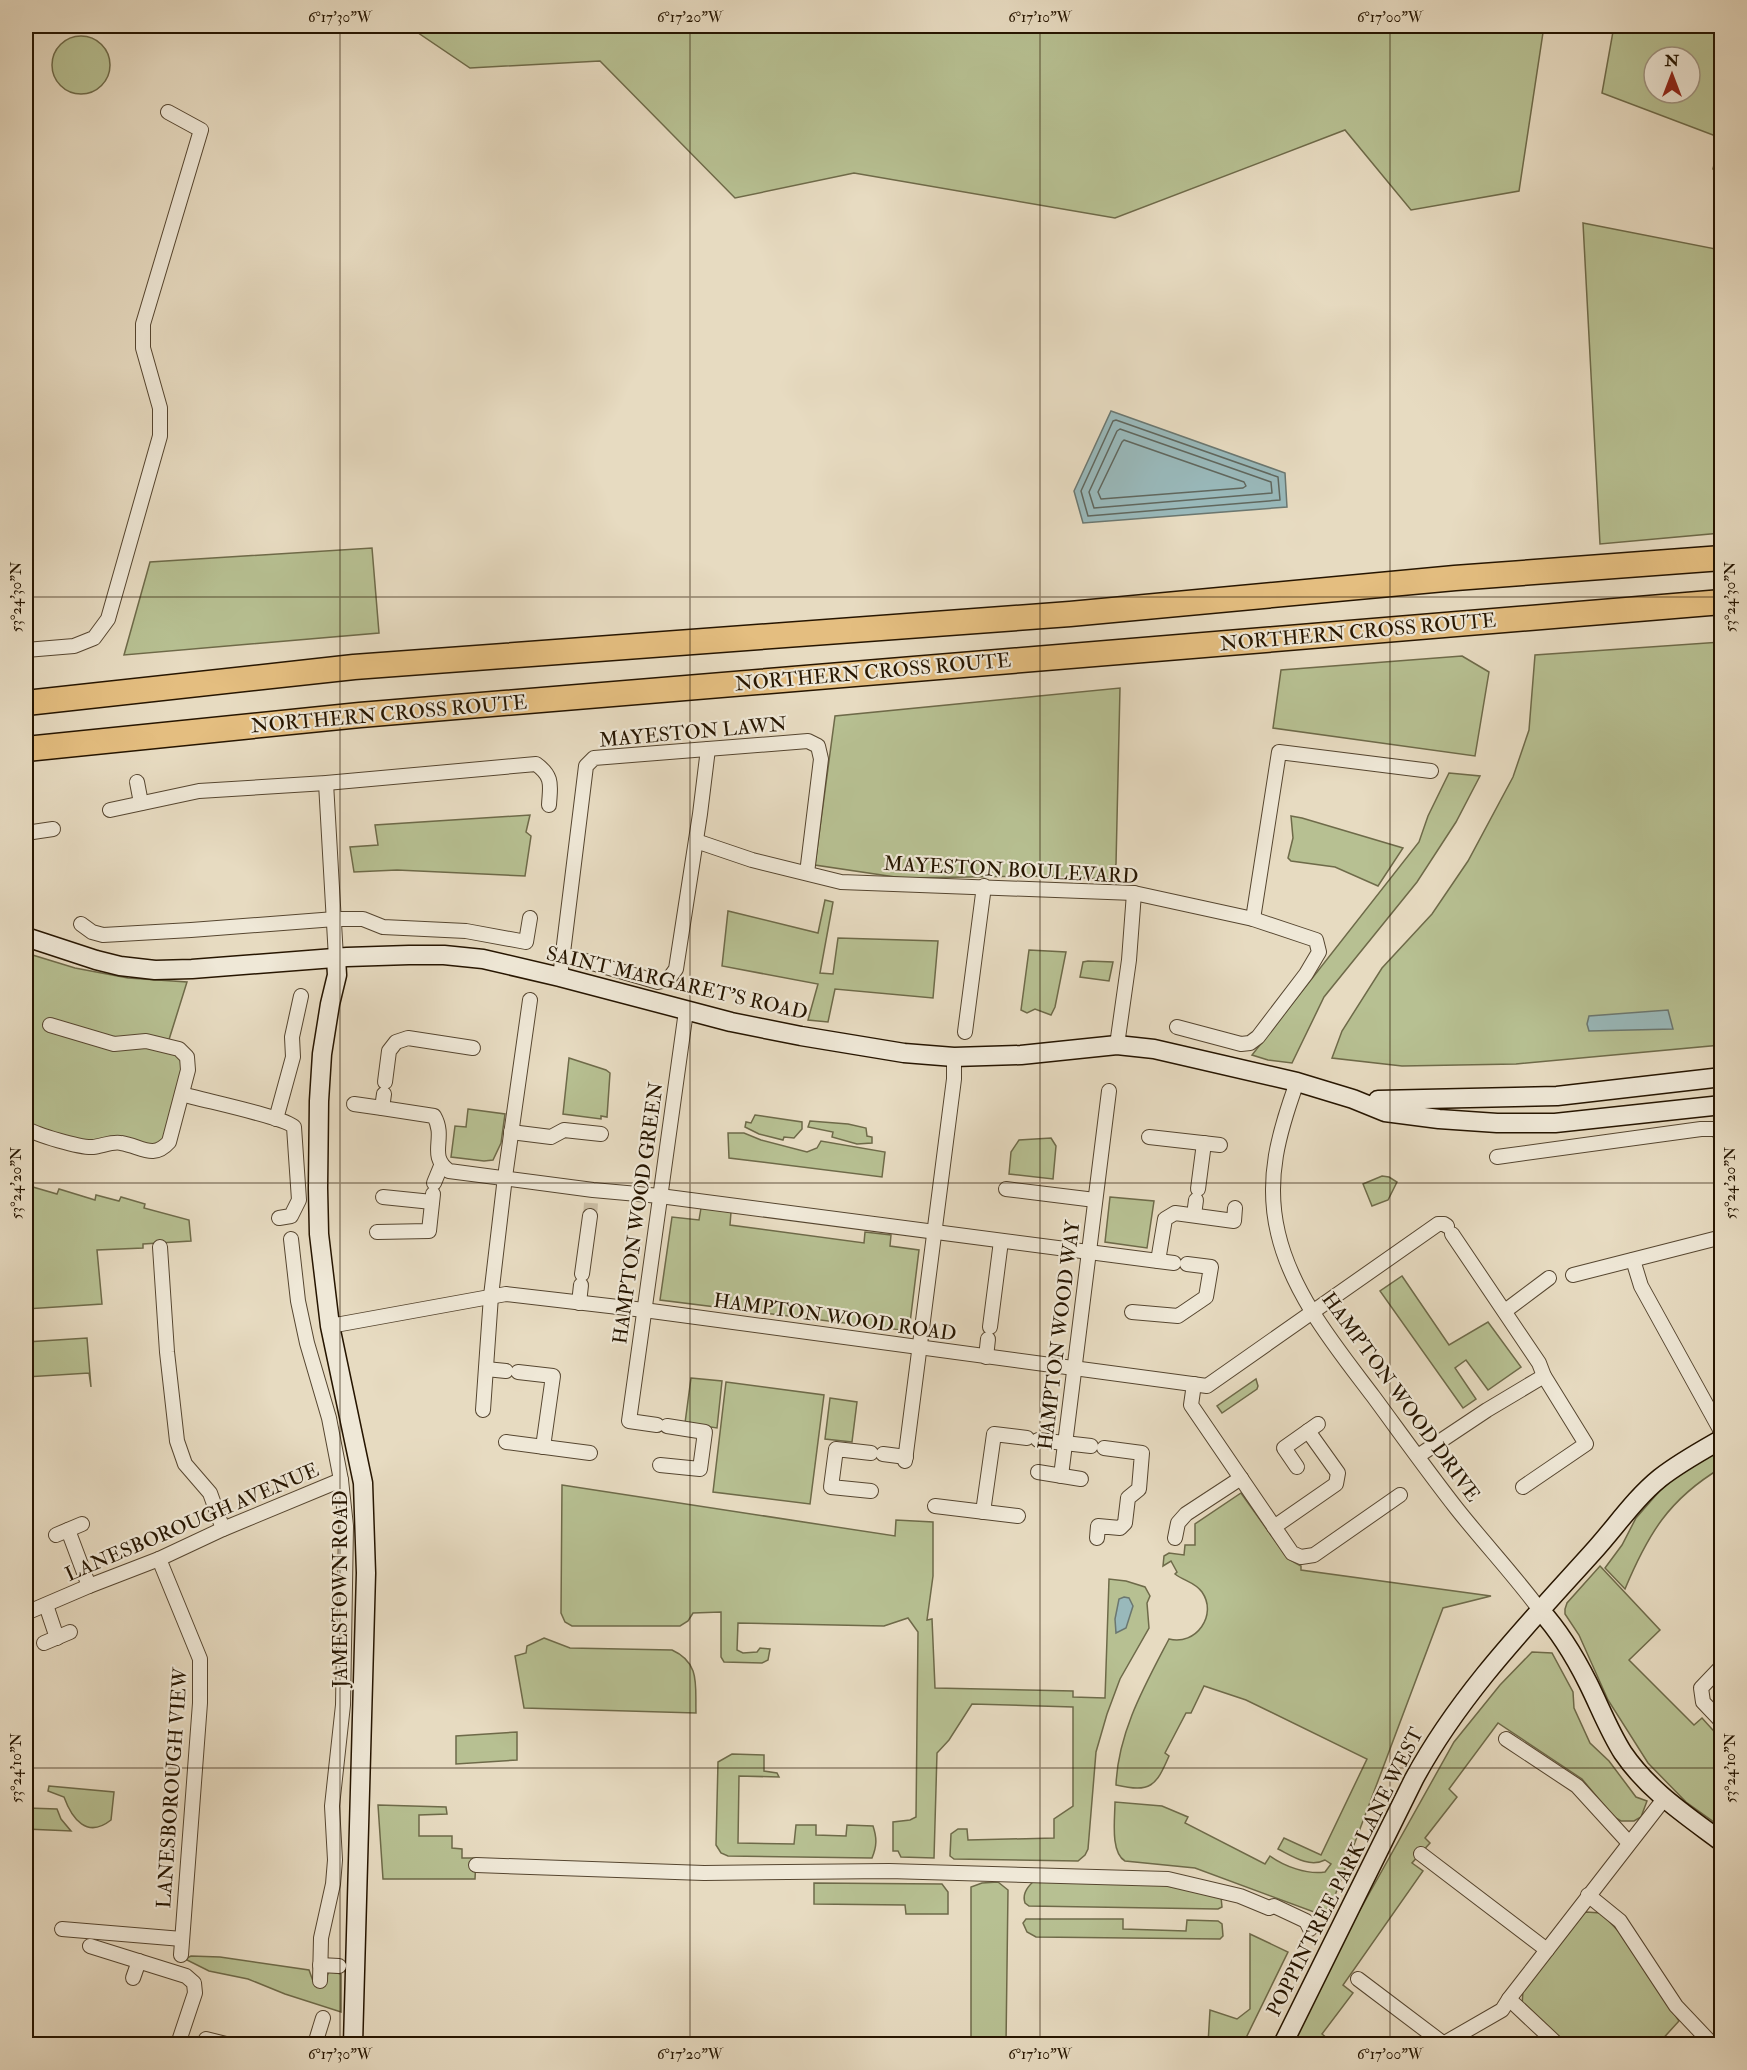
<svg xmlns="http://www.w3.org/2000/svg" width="1747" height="2070" font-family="'IM FELL Double Pica',serif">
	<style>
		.green { fill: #b7c092; stroke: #6e6a49; stroke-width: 1.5; fill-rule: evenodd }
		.water { fill: #99b9bb; stroke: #6b7770; stroke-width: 1.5 }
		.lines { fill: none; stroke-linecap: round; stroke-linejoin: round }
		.shore { stroke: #60675e; stroke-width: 1.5 }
		.street-tunnel { stroke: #cabda4; stroke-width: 14; stroke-dasharray: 14 7; stroke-linecap: butt }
		.street-casing { stroke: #564630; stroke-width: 16 }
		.secondary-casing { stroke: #261500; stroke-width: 21 }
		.highway-casing { stroke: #261500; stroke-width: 27 }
		.street { stroke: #efe8d7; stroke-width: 14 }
		.secondary { stroke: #efe8d7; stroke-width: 18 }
		.highway { stroke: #e4be80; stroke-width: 24 }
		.ticks { fill: none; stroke: #261500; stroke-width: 1.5; stroke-opacity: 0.45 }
		.labels { text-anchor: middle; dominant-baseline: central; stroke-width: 4.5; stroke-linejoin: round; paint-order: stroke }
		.street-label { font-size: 20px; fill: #261500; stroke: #efe8d7 }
		.neatline { fill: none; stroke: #261500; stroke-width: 2 }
		.ticks-label { font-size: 15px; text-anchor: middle; fill: #261500 }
	</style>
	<rect width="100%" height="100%" fill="#e7dbc1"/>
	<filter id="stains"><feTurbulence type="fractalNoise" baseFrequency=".00333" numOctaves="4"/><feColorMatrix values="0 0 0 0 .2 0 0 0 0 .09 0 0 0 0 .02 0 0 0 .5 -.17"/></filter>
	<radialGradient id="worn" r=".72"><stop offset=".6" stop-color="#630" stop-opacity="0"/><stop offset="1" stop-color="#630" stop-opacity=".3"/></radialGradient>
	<!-- green -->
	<g class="green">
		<polygon points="408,26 1544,26 1519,191 1411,210 1345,130 1115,218 854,173 735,198 600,61 470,68"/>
		<path d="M1614,26H1721V171L1713,169L1721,138L1602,93ZM1654,57H1690V93H1654Z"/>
		<circle cx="81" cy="65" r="29"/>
		<polygon points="1583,223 1721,250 1721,533 1600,544"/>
		<polygon points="372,548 379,633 124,655 150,562"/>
		<polygon points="1721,642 1721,1045 1516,1064 1402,1066 1332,1058 1342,1031 1382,968 1432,914 1468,861 1513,777 1529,730 1535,655"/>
		<polygon points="1462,656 1489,672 1475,756 1273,728 1281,670"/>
		<polygon points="1120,688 1116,864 1109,879 1044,876 902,878 815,865 835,716"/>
		<polygon points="1449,773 1480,776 1456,822 1417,882 1324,997 1292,1063 1268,1060 1252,1055 1419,842 1428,816"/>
		<polygon points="530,815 526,832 531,836 525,876 397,870 354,872 350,847 378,845 375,825"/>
		<polygon points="1291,816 1302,818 1403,848 1378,886 1335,867 1291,861 1288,858 1293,838"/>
		<polygon points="825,900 833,902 820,973 833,974 838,938 938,941 933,998 835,989 828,1022 808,1020 818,984 722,966 728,911 818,933"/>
		<polygon points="1029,950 1066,952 1055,1007 1051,1015 1035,1009 1027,1013 1021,1010"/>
		<polygon points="26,953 75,968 128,978 187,982 167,1046 187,1057 162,1149 90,1147 26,1128"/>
		<polygon points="1088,961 1113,962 1109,981 1080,977 1083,962"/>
		<polygon points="569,1058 606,1070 610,1073 607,1117 601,1116 601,1119 563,1114"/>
		<polygon points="468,1109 505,1114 501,1143 493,1160 484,1161 451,1157 455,1126 466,1127"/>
		<polygon points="755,1115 802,1122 802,1129 794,1138 784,1137 783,1140 759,1134 745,1127 746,1122 751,1123"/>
		<polygon points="810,1121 848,1124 866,1128 867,1136 872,1137 872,1143 857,1144 832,1137 833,1132 808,1127"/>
		<polygon points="728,1133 744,1133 761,1140 807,1152 817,1148 821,1141 885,1152 882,1177 729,1158"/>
		<polygon points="1051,1138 1056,1146 1053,1179 1009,1174 1011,1152 1019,1140"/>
		<polygon points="1382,1176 1389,1177 1397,1182 1388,1200 1372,1206 1363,1184"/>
		<polygon points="26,1185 57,1194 59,1189 95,1200 96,1195 119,1201 121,1197 145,1204 144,1208 189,1220 191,1241 143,1244 143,1248 97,1250 102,1304 26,1309"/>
		<polygon points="1110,1197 1154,1201 1147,1248 1105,1242"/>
		<polygon points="701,1208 731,1212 730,1225 864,1243 865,1232 891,1235 890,1246 919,1250 909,1331 660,1300 672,1217 699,1220"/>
		<polygon points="1402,1276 1449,1345 1488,1322 1521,1367 1488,1390 1466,1360 1455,1368 1476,1399 1463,1408 1380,1291"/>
		<polygon points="87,1338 91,1387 89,1373 26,1377 26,1342"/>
		<polygon points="691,1378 722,1381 717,1428 685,1423"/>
		<polygon points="1256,1379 1258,1386 1257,1389 1222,1413 1217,1406"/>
		<polygon points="726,1382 824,1395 810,1504 713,1492"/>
		<polygon points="830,1398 857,1402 852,1442 825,1439"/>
		<path d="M1721,1448V1468C1669,1499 1648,1534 1625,1589L1605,1568L1622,1545L1636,1518L1663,1487L1677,1476Z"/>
		<polygon points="562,1485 895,1536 896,1520 933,1522 933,1576 927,1620 932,1619 935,1688 1073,1691 1073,1697 1105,1698 1109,1579 1126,1581 1145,1587 1150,1596 1147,1603 1149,1628 1120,1679 1107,1714 1096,1752 1088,1849 1085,1855 1078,1861 954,1859 950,1856 951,1834 958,1829 967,1829 968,1840 1054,1838 1054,1819 1073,1806 1073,1707 972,1704 949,1740 937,1753 934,1858 901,1857 898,1851 893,1851 893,1822 910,1820 916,1817 918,1632 908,1618 884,1626 738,1623 737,1650 743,1653 757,1652 760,1648 770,1649 768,1660 762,1663 724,1662 721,1657 721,1612 693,1613 688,1621 680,1626 572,1626 565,1622 561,1613"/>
		<path d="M1241,1493L1288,1559L1301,1566V1570L1491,1596L1443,1608L1331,1906L1324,1911L1314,1912L1195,1868L1125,1861C1110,1852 1115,1818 1115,1802L1162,1806L1188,1817L1185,1823L1265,1864L1270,1856C1284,1866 1307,1875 1325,1872L1331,1864L1325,1860C1309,1868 1292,1856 1278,1849L1284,1838L1321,1855L1367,1759L1246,1700L1204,1686L1191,1713H1186L1165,1753L1169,1756C1156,1786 1151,1793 1116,1785C1118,1732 1145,1685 1169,1639C1196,1646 1218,1615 1202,1592C1195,1582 1184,1581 1175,1574L1177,1572L1171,1561L1163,1566L1164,1556L1169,1553L1184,1555L1185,1545H1195V1524Z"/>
		<polygon points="1600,1566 1660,1630 1629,1660 1694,1725 1702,1718 1721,1739 1721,1827 1686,1802 1648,1763 1608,1700 1579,1635 1565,1614 1565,1609 1567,1603"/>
		<path d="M544,1638L570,1648L672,1650C701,1663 695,1686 696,1713L524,1708L515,1656L526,1653L527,1646Z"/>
		<polygon points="1532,1652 1552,1653 1573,1692 1574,1708 1590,1743 1609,1761 1636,1797 1647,1801 1641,1817 1634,1821 1621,1821 1614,1817 1582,1779 1498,1723 1449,1789 1457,1797 1425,1838 1430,1843 1412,1863 1423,1871 1343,1985 1353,1993 1322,2034 1328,2039 1324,2044 1293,2044 1351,1926 1454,1742 1500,1685"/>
		<polygon points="517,1732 517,1760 456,1764 456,1736"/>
		<path d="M732,1754L764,1755V1771L777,1773L779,1777L739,1776L738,1843L794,1844L796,1825H816V1835L846,1836L847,1825L873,1826C877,1838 877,1846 872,1858L728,1856L721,1853L716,1845L718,1762Z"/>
		<path d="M49,1786L114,1792L111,1820C87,1839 72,1819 64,1797L48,1791Z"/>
		<polygon points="378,1805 446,1807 447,1814 419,1815 419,1836 452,1836 452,1848 462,1849 462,1858 476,1858 475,1879 383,1879"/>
		<polygon points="27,1808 57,1809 61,1819 71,1831 26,1829"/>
		<path d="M1034,1881L1154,1883L1221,1897L1222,1907L1218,1909L1029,1906L1025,1903C1022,1894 1027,1887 1034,1881Z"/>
		<polygon points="998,1882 1008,1890 1006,2044 812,2044 812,2041 971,2043 971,1887 982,1883"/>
		<polygon points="814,1883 942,1884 948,1892 948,1914 906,1914 905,1905 814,1904"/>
		<polygon points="1586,1912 1601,1913 1626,1939 1679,2021 1658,2044 1635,2044 1621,2041 1618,2044 1561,2044 1522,2006 1523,1990 1580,1915"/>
		<polygon points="1026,1919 1123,1919 1123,1929 1186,1931 1187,1920 1218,1921 1222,1924 1223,1936 1220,1939 1036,1937 1027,1932 1023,1923"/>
		<polygon points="1250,1934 1288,1952 1243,2044 1208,2044 1210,2010 1237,2019 1250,2009"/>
		<polygon points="191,1956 220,1957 309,1970 313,1981 325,1982 329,1971 341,1974 341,2012 285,1994 248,1979 209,1971 185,1959"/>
	</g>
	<!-- water -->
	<g class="water">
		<polygon points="1111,411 1285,473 1287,507 1083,523 1074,491"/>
		<polygon points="1668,1010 1673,1029 1589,1031 1587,1024 1589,1016"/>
		<polygon points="1124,1597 1129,1598 1133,1606 1126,1628 1116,1633 1115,1619 1119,1599"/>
	</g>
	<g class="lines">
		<!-- shore -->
		<g class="shore">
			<polygon points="1116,420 1278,477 1280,500 1088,516 1081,491 1113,421"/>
			<polygon points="1120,429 1271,482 1272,493 1094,508 1089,492 1117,431"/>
			<polygon points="1124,440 1244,482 1246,486 1243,488 1101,499 1098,492 1122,442"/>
		</g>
		<!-- street-tunnel -->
		<polyline class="street-tunnel" points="590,1216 591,1203"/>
		<defs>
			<g id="street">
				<polyline points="26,650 74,646 94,638 108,619 160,436 160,408 143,348 143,324 201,130 168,112"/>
				<polyline points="137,782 141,803"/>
				<polyline points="326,783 336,958"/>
				<path d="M110,810L199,791L326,783L536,764C554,777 550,786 549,805"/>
				<polyline points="26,833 53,829"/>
				<polyline points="696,841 752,860 841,882 1134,893 1253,919 1316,940 1319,952 1306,974 1258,1037 1250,1043 1241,1044 1177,1027"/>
				<polyline points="1253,919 1279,752 1431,771"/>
				<polyline points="81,924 92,932 103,935 191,930 335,919 363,919 383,927 466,931 526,942 530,918"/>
				<polyline points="561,954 658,982 668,980 676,969 700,814 708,749"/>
				<polyline points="560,977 586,766 594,758 808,741 818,746 821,759 807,873"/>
				<polyline points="965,1032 984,886"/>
				<polyline points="1117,1045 1129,960 1134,893"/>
				<polyline points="385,1082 389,1051 396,1042 408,1038 473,1048"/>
				<path d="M1297,1082C1279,1132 1265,1179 1278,1233C1292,1294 1336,1347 1373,1396C1401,1434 1428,1472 1457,1509C1484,1543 1514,1575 1540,1610"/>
				<path d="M182,1094C201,1100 285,1117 294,1127L299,1200L291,1216L279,1218"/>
				<path d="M384,1094L382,1108L434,1116C447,1139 427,1155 449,1171L593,1190L660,1196L1158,1261L1165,1219L1175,1213L1234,1221L1235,1208"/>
				<polyline points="354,1104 382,1108"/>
				<polyline points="276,1119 293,1057 292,1037 301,996"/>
				<path d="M26,1128C36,1135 81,1148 93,1147C102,1146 113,1141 121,1143C141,1146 153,1160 169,1142L188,1070L187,1057L179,1049L146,1041L114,1044L50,1025"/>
				<polyline points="511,1132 551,1137 564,1130 601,1134"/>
				<polyline points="1149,1137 1220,1145"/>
				<polyline points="1497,1157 1701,1129 1716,1129 1722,1136"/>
				<polyline points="434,1183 441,1166"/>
				<polyline points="1006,1189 1095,1200"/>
				<polyline points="1198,1189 1204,1143"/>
				<polyline points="383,1197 432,1202"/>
				<polyline points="1194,1215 1196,1200"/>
				<polyline points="377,1232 429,1231 433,1194"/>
				<polyline points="1452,1234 1539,1363 1544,1376 1586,1444 1523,1487"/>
				<polyline points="291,1239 298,1301 307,1343 329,1418 341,1480 346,1526 343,1705 332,1806 335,1860 333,1884 321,1938 320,1981"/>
				<polyline points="160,1247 167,1352 177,1441 185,1464 210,1493 223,1529"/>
				<polyline points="1633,1260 1641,1286 1722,1433"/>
				<polyline points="1158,1261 1174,1263"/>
				<polyline points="582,1274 590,1216"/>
				<polyline points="1573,1275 1722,1237"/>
				<polyline points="579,1303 581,1285"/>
				<polyline points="1505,1311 1549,1278"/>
				<polyline points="1132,1312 1178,1316 1206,1297 1211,1267 1187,1264"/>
				<polyline points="330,1326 506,1294 644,1310 1207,1386 1438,1224 1444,1224 1447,1226"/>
				<polyline points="990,1327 1001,1241"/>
				<polyline points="986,1357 988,1339"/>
				<polyline points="486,1369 506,1371"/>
				<polyline points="518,1372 553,1376 543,1447"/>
				<polyline points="1194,1384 1191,1405 1292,1553 1301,1557 1314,1555 1400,1495"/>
				<polyline points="483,1410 491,1296 505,1177 530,1000"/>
				<polyline points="657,1425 629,1421 686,1011"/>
				<polyline points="1038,1440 1091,1446"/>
				<polyline points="506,1442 590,1453"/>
				<polyline points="871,1453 836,1449 831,1487 871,1491"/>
				<polyline points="883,1454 906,1457"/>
				<polyline points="1418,1456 1487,1410 1544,1376"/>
				<polyline points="905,1461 954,1079 954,1057"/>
				<polyline points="660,1465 700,1469 705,1432 667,1426"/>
				<polyline points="1297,1467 1284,1448 1318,1424"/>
				<polyline points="1038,1472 1081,1479"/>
				<polyline points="1061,1476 1109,1091"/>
				<polyline points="935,1506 1018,1516"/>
				<polyline points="983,1512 994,1434 1027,1438"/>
				<polyline points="1274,1527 1336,1484 1338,1473 1308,1431"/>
				<polyline points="68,1530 89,1586"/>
				<polyline points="56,1535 82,1524"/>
				<polyline points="1097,1538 1098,1526 1120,1528 1125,1523 1128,1498 1139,1489 1142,1453 1104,1448"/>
				<polyline points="1175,1538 1178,1523 1186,1514 1241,1478"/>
				<polyline points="159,1559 200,1659 200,1703 181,1955"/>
				<polyline points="46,1605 57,1638"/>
				<polyline points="26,1613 89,1586 159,1559 223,1529 341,1480"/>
				<polyline points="44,1643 70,1632"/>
				<polyline points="1722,1666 1701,1688 1703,1702 1722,1722"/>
				<polyline points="1506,1739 1577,1786 1629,1843"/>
				<polyline points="1421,1854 1547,1950"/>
				<polyline points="476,1865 704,1873 889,1871 1168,1879 1240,1896 1269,1908 1274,1906 1306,1921 1310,1929"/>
				<polyline points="1588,1895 1620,1921 1676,2006 1712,2044"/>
				<polyline points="62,1929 182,1939"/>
				<polyline points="90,1946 186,1976 194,1983 195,1993 178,2044"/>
				<polyline points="320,1965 339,1966"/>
				<polyline points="133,1978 139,1961"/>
				<polyline points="1358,1979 1444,2044"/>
				<polyline points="1509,1999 1557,2044"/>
				<polyline points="204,2044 206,2039 226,2044"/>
				<polyline points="315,2044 323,2018"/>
				<polyline points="1443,2044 1502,2010 1509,1999 1664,1799"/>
			</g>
			<g id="secondary">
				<polyline points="26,937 96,960 120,966 155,970 192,969 347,957 409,955 444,955 483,959 560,977 731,1022 801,1036 904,1053 954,1057 1021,1055 1117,1045 1154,1049 1297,1082 1353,1099 1385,1112 1439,1119 1497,1123 1555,1123 1722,1105"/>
				<polyline points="336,958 337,975 330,1004 322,1054 319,1101 318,1188 319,1234 330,1326 363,1483 366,1573 353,2044"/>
				<polyline points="1378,1100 1557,1096 1722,1077"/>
				<path d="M1540,1610C1560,1632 1575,1657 1588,1683C1600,1707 1609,1731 1623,1753C1649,1791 1686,1815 1722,1842"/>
				<path d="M1283,2044L1414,1779C1460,1694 1528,1624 1592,1553C1615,1528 1634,1499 1660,1478C1679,1463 1701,1451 1722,1439"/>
			</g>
			<g id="highway">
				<polyline points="26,703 354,667 1070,614 1455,578 1722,558"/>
				<polyline points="26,749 360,715 1722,602"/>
			</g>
		</defs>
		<!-- street casing -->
		<use href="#street" class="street-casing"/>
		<!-- secondary casing -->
		<use href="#secondary" class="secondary-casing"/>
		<!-- highway casing -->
		<use href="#highway" class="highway-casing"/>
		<!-- street -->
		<use href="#street" class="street"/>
		<!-- secondary -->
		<use href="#secondary" class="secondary"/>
		<!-- highway -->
		<use href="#highway" class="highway"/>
	</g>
	<!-- ticks -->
	<path class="ticks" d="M340,26V2044M690,26V2044M1040,26V2044M1390,26V2044M26,597H1722M26,1183H1722M26,1768H1722"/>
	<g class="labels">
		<!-- street labels -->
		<g class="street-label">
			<text transform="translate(1358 632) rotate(-5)">NORTHERN CROSS ROUTE</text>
			<text transform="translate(873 672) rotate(-5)">NORTHERN CROSS ROUTE</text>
			<text transform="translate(389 714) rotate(-5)">NORTHERN CROSS ROUTE</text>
			<text transform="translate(693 732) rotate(-5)">MAYESTON LAWN</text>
			<text transform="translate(1011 870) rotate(3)">MAYESTON BOULEVARD</text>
			<text transform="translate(677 983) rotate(13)">SAINT MARGARET'S ROAD</text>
			<text transform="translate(638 1213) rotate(-82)">HAMPTON WOOD GREEN</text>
			<text transform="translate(835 1317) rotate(8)">HAMPTON WOOD ROAD</text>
			<text transform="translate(1059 1335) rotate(-83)">HAMPTON WOOD WAY</text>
			<text transform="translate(1401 1397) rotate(54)">HAMPTON WOOD DRIVE</text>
			<text transform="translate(192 1522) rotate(-23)">LANESBOROUGH AVENUE</text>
			<text transform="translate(340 1589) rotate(-90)">JAMESTOWN ROAD</text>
			<text transform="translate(172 1788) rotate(-86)">LANESBOROUGH VIEW</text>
			<text transform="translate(1345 1872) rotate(-63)">POPPINTREE PARK LANE WEST</text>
		</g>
	</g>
	<!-- margin -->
	<rect width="1747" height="2070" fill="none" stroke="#e7dbc1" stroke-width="66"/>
	<!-- north arrow -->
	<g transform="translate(1672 75)"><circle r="28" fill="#efe8d7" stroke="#9f9481" stroke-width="1.5"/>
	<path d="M0-4.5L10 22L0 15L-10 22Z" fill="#8f2418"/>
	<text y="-9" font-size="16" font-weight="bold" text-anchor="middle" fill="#261500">N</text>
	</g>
	<rect x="33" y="33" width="1681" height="2004" class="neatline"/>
	<g class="ticks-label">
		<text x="340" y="22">6°17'30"W</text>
		<text x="690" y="22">6°17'20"W</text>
		<text x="1040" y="22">6°17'10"W</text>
		<text x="1390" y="22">6°17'00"W</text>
		<text transform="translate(16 597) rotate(-90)" y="5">53°24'30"N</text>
		<text transform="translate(1730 597) rotate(-90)" y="5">53°24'30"N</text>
		<text transform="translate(16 1183) rotate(-90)" y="5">53°24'20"N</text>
		<text transform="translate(1730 1183) rotate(-90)" y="5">53°24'20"N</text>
		<text transform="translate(16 1768) rotate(-90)" y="5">53°24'10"N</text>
		<text transform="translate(1730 1768) rotate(-90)" y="5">53°24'10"N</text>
		<text x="340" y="2059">6°17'30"W</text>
		<text x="690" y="2059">6°17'20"W</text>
		<text x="1040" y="2059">6°17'10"W</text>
		<text x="1390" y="2059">6°17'00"W</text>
	</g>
	<rect width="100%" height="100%" filter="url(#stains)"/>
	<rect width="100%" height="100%" fill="url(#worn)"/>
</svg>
